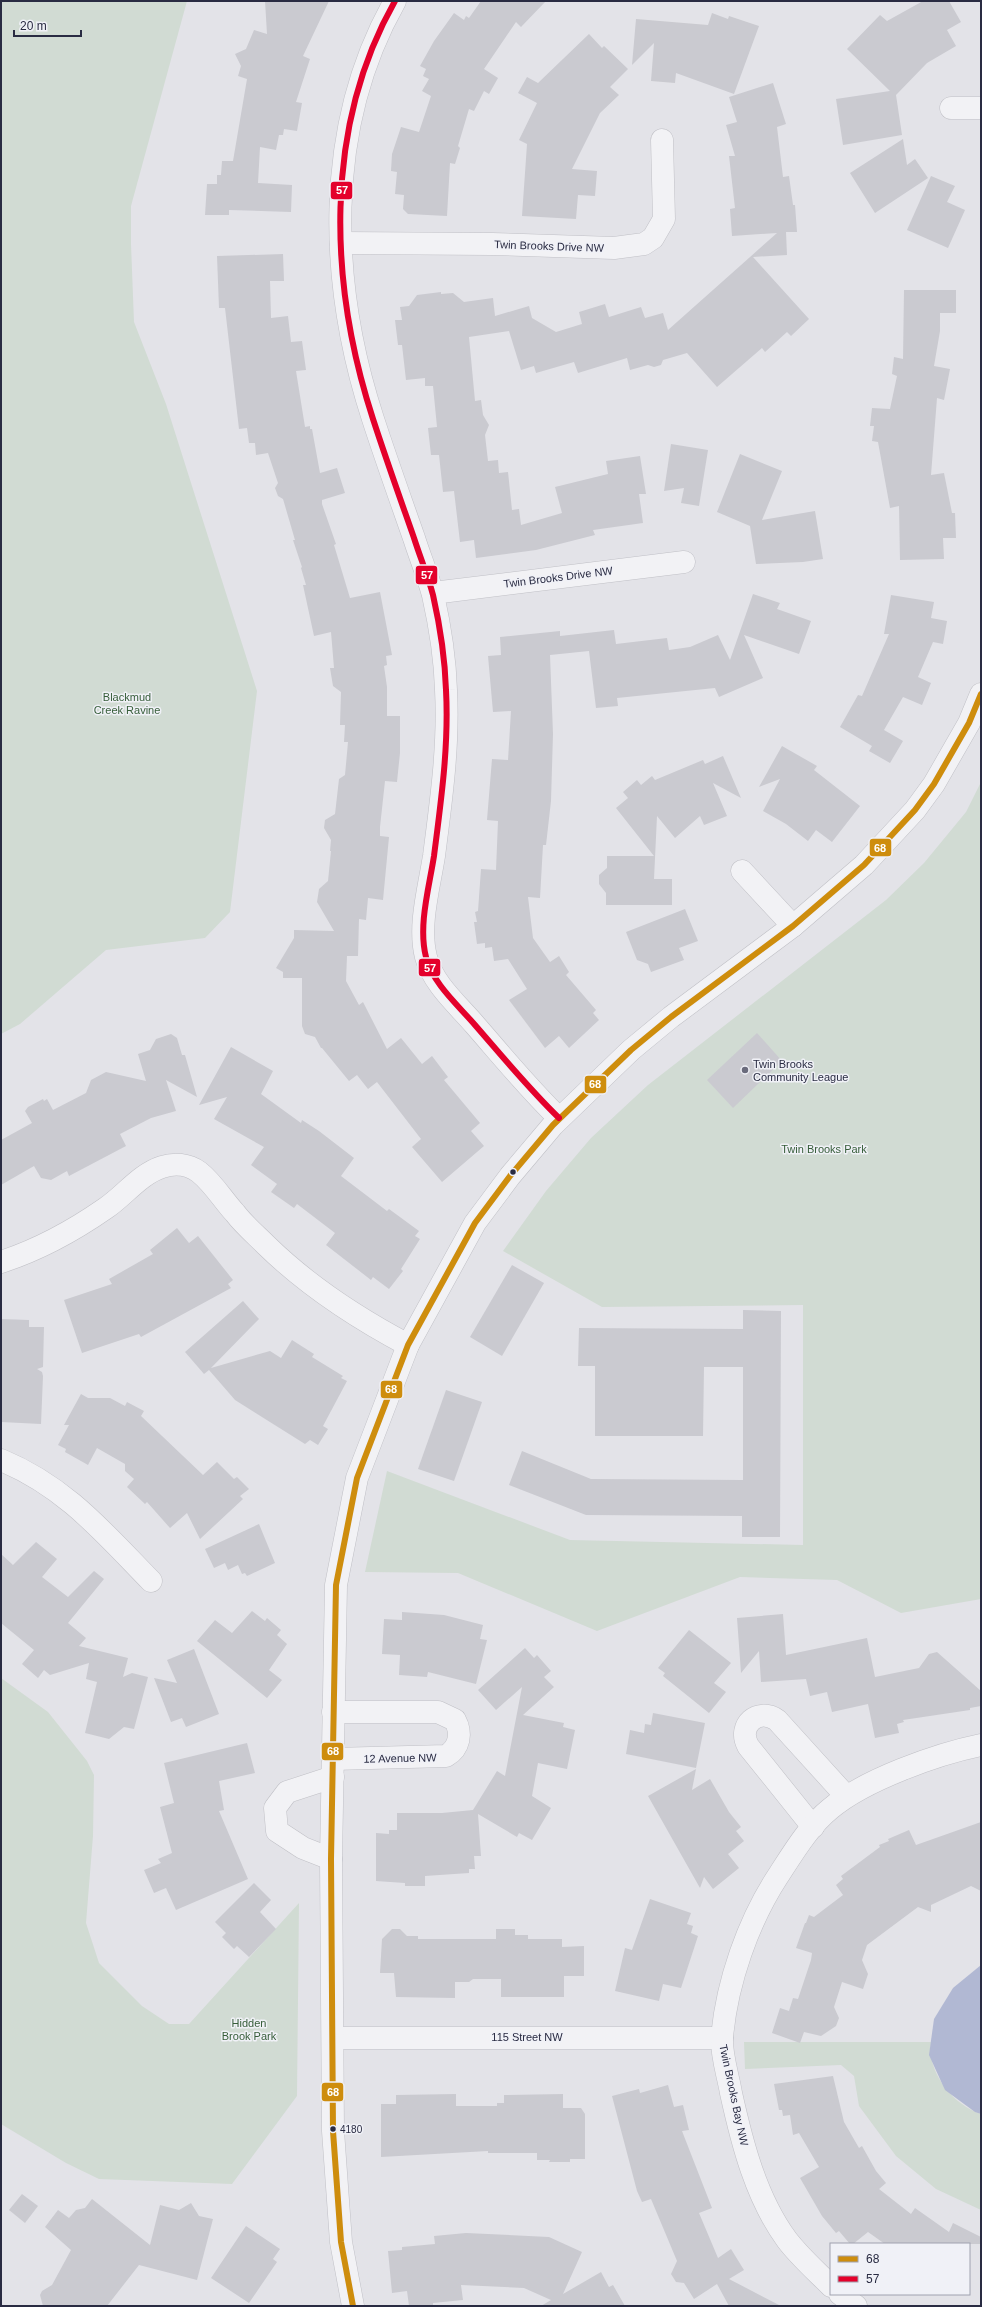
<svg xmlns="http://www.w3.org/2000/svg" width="982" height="2307" font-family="Arial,sans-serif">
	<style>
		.green { fill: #d1dbd3 }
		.water { fill: #b1b8d3 }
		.building { fill: #cacad0 }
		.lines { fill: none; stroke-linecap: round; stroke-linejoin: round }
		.minor-casing { stroke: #c0c0c6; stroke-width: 23 }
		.minor { stroke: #f2f2f5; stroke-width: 22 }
		.bus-1-casing { stroke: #f0f1f7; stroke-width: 9 }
		.bus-2-casing { stroke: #f0f1f7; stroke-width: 9 }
		.bus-1 { stroke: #ce8d0d; stroke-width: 6 }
		.bus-2 { stroke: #e4002b; stroke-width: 6 }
		.poi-dot { fill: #6a6b7c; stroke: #f0f1f7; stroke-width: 1.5 }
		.bus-dot { fill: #292b42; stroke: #f0f1f7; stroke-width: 1.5 }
		.labels { text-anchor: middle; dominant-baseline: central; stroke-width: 3; stroke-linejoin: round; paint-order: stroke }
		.bus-label { font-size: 10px; fill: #292b42; stroke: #f0f1f7; text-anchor: start }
		.street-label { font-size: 11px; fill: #292b42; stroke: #f0f1f7 }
		.park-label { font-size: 11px; fill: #365d39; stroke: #f0f1f7 }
		.poi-label { font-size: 11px; fill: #292b42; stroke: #f0f1f7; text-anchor: start }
		.line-badge { stroke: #f0f1f7; stroke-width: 1.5 }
		.badge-label { font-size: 11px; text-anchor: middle; font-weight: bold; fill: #fff }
	</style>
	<rect width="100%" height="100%" fill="#e3e3e8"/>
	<!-- green -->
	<g class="green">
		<polygon points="1,1 187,1 131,206 131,244 134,322 166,404 257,691 230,912 205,938 106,950 20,1024 1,1034"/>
		<polygon points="981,782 981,1599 901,1613 837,1580 740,1577 597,1631 458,1573 365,1572 387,1471 570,1540 803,1545 803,1305 602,1307 503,1251 546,1191 591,1138 648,1085 886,900 924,863 966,812"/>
		<polygon points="1,1678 48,1712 87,1761 94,1775 93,1836 86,1923 99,1963 142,2006 169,2024 189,2024 299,1903 297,2096 232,2184 99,2179 66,2163 1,2124"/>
		<path d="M744,2042H931C927,2072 952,2104 981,2114V2210L936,2189L896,2156L859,2106L854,2076L841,2065L745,2069Z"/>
	</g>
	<!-- water -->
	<polygon class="water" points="981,1965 981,2114 975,2112 945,2090 929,2055 934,2019 953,1988"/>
	<!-- building -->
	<g class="building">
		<polygon points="265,1 329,1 303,56 310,59 296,102 302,103 297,131 284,129 283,135 279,135 276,150 260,147 258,183 292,185 291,212 229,210 229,215 205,215 207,184 217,184 217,175 221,175 222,161 233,161 247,79 238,76 241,66 235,54 246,49 254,30 267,34"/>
		<polygon points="481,1 546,1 521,27 516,22 484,69 498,78 489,94 484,91 474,111 469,109 458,146 460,148 455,164 450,163 447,216 408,214 403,209 404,195 395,194 397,172 391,171 392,154 401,127 419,132 431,96 422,91 429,79 423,76 426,69 420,66 434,41 454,13 464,20 466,16 469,18"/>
		<polygon points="923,1 949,1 961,22 947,30 956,46 927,63 896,95 902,135 843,145 836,99 890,91 847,49 880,15 887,21"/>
		<polygon points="712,13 728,19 729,16 759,26 734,94 676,73 675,83 651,81 654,43 632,65 636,19 708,25"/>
		<polygon points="589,34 602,48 604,46 628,69 610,87 619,95 600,113 572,169 597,171 595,196 578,195 576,219 522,216 527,144 519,140 537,103 518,93 527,77 538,83"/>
		<polygon points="773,83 786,124 777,127 783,177 789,176 793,205 795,205 797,232 786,232 787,255 753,257 809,319 791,336 787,332 765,352 762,348 717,387 687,353 663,360 661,365 654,367 648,365 630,370 627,358 578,373 574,362 536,373 534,366 521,370 509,331 469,337 475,401 481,400 483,415 489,425 485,435 488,461 498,460 499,473 508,472 512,510 519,509 521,525 562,513 555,487 608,474 606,461 640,456 646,494 639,494 643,523 593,530 595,535 536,550 476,558 474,540 460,542 454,491 443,492 439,455 431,455 428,428 437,427 433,386 425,386 425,378 406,380 402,345 398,345 395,320 402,320 400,307 409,306 417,295 441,292 441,294 453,293 464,302 493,298 495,316 529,306 532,318 556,332 582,324 579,312 605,304 609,317 641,307 645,318 663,313 668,330 777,233 732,236 730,209 735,208 729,156 735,156 726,125 737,122 729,97"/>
		<polygon points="903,139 907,165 915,159 928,178 875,213 850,173"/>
		<polygon points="931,176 955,186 947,202 965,210 948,248 907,230"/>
		<polygon points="283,254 284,281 270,281 271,318 288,316 291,342 302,341 306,370 296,371 305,427 310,426 310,429 312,429 320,473 337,468 345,493 322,500 322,504 336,544 334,545 350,598 380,592 392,655 386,656 387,665 384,666 387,687 387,716 400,716 400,753 397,782 385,781 380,827 380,836 389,837 383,900 368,898 366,920 359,919 358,956 347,956 346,981 359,1005 363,1002 387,1049 401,1038 422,1064 432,1056 448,1077 444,1080 480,1123 471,1131 484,1146 442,1182 412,1147 421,1139 377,1082 368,1089 357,1075 349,1081 322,1048 321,1048 315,1037 305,1034 302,1026 302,978 283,978 283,972 276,968 294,938 294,930 334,931 317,902 319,889 328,881 331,851 330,851 331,840 324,828 325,820 335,814 339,779 345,775 348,742 344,742 345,725 340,725 341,692 333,686 330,668 334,668 331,632 314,636 303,585 306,585 301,568 302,567 293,540 295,540 283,499 278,496 275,488 278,483 268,453 256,455 255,443 249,443 247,428 239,429 225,308 219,308 217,256"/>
		<polygon points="904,290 956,290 956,313 940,313 940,331 934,366 950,369 944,400 937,398 931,475 944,473 952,513 955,513 956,538 943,538 944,559 900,560 899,506 890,508 878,442 872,441 874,426 870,426 872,408 890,409 897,376 892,374 894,357 903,359"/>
		<polygon points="671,444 708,450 699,506 681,503 684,488 664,491"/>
		<polygon points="740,454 782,471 762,520 815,511 823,559 803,562 756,564 750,526 717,512"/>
		<polygon points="753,594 780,603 777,609 811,621 799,654 744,635 763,678 719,697 715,688 617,698 618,706 596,708 589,651 550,655 553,734 551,801 546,845 543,845 540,898 528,897 533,938 550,962 559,956 569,972 566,975 596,1010 593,1013 599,1020 569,1048 559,1036 545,1048 509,1000 527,989 508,959 494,961 492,947 485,948 485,943 477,944 474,922 477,922 475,912 478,911 481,869 496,870 498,821 487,820 492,759 508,760 511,711 493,712 488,656 501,655 500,637 560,631 560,636 614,630 616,644 667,638 669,650 690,647 718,635 730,660"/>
		<polygon points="891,595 934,602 931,618 947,621 943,644 933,642 918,677 931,683 922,705 903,697 884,730 903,741 890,763 869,751 872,746 840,727 858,695 862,696 889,634 884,634"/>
		<polygon points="782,746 817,766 814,770 860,806 832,842 816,830 808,841 786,824 763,811 780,779 759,787"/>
		<polygon points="723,756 741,798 713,783 727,816 704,825 700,816 675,838 657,816 654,879 672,879 672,905 606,905 606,893 599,884 599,875 607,868 607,856 654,856 616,808 628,798 623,792 637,780 641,785 652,776 655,780 703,760 705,764"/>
		<polygon points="685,909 698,941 679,948 684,960 651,972 648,964 637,960 626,932"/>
		<polygon points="757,1033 782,1061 733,1108 707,1080"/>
		<polygon points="171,1034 177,1038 182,1055 185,1055 197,1097 166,1080 176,1111 151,1118 120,1134 126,1146 69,1176 67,1171 51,1180 41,1178 34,1166 1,1185 1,1140 32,1123 25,1111 28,1107 43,1099 44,1101 47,1099 53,1110 86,1093 91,1080 106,1072 146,1081 138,1054 150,1050 156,1039"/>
		<polygon points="231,1047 273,1071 261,1094 301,1123 302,1120 319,1131 354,1158 341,1176 387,1211 389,1209 419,1231 415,1236 420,1239 401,1269 403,1271 389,1289 373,1277 371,1280 326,1245 335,1233 297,1204 294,1208 271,1192 277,1184 251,1165 264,1147 214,1119 227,1097 199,1105"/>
		<polygon points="177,1228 189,1243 198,1236 233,1280 228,1284 231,1288 141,1337 139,1334 82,1353 64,1300 112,1284 109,1279 153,1254 150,1250"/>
		<polygon points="512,1265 544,1283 502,1356 470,1337"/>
		<polygon points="243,1301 259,1319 211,1368 270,1351 281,1358 292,1340 314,1354 312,1357 343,1376 341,1378 347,1381 323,1426 328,1429 318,1445 310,1440 305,1444 235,1400 209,1370 204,1374 185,1352"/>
		<polygon points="743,1310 781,1311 780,1537 742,1537 742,1516 586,1515 509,1485 522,1451 591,1479 743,1480 743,1367 704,1367 703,1436 595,1436 595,1366 578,1366 579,1328 743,1329"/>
		<polygon points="1,1319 29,1320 29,1327 44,1327 43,1367 37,1369 42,1372 43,1376 41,1424 1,1422"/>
		<polygon points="446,1390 482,1402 454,1481 418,1469"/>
		<polygon points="81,1394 88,1398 110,1398 125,1406 127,1402 144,1411 141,1416 203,1475 217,1462 234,1479 237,1477 249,1489 240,1496 243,1499 200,1539 187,1513 170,1528 147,1502 145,1504 127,1487 134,1479 125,1471 125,1464 97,1448 88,1465 65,1452 66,1449 58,1445 69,1425 64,1425"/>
		<polygon points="259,1524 275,1563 247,1576 245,1573 242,1574 238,1565 228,1570 225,1563 214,1568 205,1549"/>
		<polygon points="36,1542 57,1559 42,1577 68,1597 94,1571 104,1579 68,1623 86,1638 79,1646 128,1658 123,1677 132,1673 148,1677 134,1729 124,1727 109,1739 85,1733 97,1682 86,1679 89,1663 50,1675 44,1670 38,1678 22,1664 34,1650 1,1623 1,1554 13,1565"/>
		<polygon points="252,1611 265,1621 267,1618 281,1630 277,1635 287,1644 269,1670 282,1680 267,1698 197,1641 215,1620 232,1633"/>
		<polygon points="402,1612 444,1615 483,1625 480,1639 487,1640 476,1684 428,1672 427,1677 399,1675 400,1655 382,1654 384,1619 402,1620"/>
		<polygon points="783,1614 786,1655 867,1638 875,1677 919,1668 929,1654 937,1652 981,1691 981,1706 970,1708 970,1710 903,1720 904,1722 897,1724 899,1733 875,1738 868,1704 832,1712 827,1692 810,1696 806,1679 761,1682 759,1651 741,1673 737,1618"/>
		<polygon points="689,1630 731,1663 714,1683 726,1692 709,1713 663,1676 665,1673 658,1668"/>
		<polygon points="525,1648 534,1658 537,1655 551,1671 544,1677 554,1687 523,1715 564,1723 563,1727 575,1730 567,1769 538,1763 532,1796 551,1808 532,1840 519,1833 517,1837 478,1814 481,1856 474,1856 475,1869 469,1869 469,1873 425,1876 425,1886 405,1886 405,1883 376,1881 376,1833 389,1834 389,1830 397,1830 397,1813 442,1813 473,1810 497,1771 505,1776 522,1687 496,1710 478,1690"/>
		<polygon points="194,1649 219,1714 186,1727 182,1718 171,1722 154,1678 177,1683 167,1660"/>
		<polygon points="653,1713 705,1723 696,1768 626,1754 630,1730 644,1733 645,1724 651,1725"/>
		<polygon points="247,1743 255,1773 219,1781 224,1810 219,1811 248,1879 176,1910 166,1888 154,1893 144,1870 161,1863 158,1859 172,1853 160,1807 174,1803 164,1763"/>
		<polygon points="696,1769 692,1790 710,1779 729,1812 741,1827 736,1831 744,1841 728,1854 739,1868 713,1889 704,1877 700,1888 648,1796"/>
		<polygon points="981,1822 981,1891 971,1886 931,1905 931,1912 918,1907 867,1945 862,1960 868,1974 863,1989 842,1982 834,2007 839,2018 836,2026 821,2036 804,2032 800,2043 772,2033 780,2008 789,2011 793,1998 798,1999 811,1960 812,1953 796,1948 805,1923 806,1923 809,1915 814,1917 843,1895 836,1885 843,1879 841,1876 880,1847 879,1845 889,1841 888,1839 909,1830 916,1845"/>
		<polygon points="254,1883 271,1900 260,1912 276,1929 249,1957 237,1946 234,1949 222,1937 226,1933 215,1922"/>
		<polygon points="650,1899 691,1913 687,1924 693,1926 691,1933 698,1936 681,1988 663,1984 659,2001 615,1991 625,1948 632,1950"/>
		<polygon points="392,1929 400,1929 407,1936 418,1936 418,1939 496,1939 496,1929 515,1929 515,1935 528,1935 528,1939 562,1939 562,1947 584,1946 584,1976 564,1976 564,1997 501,1997 501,1979 473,1979 469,1982 455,1982 455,1998 396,1997 394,1973 380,1973 382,1939"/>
		<polygon points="833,2076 844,2122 859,2148 862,2146 876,2171 886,2183 879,2189 911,2214 915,2208 949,2232 953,2223 981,2237 981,2244 885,2244 868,2232 853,2244 850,2244 839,2231 836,2233 822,2216 800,2178 819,2167 799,2133 793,2135 790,2115 783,2116 782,2110 779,2110 774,2084"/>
		<polygon points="668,2085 674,2107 683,2105 689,2130 682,2131 712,2208 699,2213 718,2258 731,2249 744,2270 729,2279 781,2306 729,2306 717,2284 694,2299 684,2283 676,2282 671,2274 677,2261 651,2199 642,2202 637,2191 612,2096 639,2089 640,2093"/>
		<polygon points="456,2094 456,2106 497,2106 497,2103 504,2103 504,2095 563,2094 563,2108 581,2108 585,2114 585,2159 570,2159 570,2162 549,2162 550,2160 537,2160 537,2153 488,2153 488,2151 381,2157 381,2104 396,2104 396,2095"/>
		<polygon points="22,2194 38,2206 25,2223 9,2210"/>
		<polygon points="92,2199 150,2245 160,2205 179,2210 191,2203 199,2216 213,2219 197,2280 139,2265 107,2306 43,2306 40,2295 42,2291 52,2285 71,2250 45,2227 58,2210 69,2218 76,2210 85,2208"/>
		<polygon points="246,2226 280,2249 273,2259 277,2262 249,2303 211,2278"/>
		<polygon points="466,2233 549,2237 582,2252 563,2294 601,2272 609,2287 613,2285 625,2306 541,2306 551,2300 524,2288 461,2285 463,2300 433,2303 433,2306 409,2306 407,2291 392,2293 388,2251 402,2250 402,2247 435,2244 434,2236"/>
	</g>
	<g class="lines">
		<defs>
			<g id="minor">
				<path d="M395,1C323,128 329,284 373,419C386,459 400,498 414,538C420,557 428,576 433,595C440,626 445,658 446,690C449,746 441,801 434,856C429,888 418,926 426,957C433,984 458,1005 475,1025C502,1056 529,1089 559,1118"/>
				<polyline points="951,108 981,108"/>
				<polyline points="341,243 492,244 614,248 644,244 653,238 664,219 662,140"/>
				<polyline points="433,593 684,562"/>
				<polyline points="742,871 793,926"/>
				<path d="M1,1262C38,1250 73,1231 106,1208C124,1196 140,1174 162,1167C174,1163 188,1164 199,1172C213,1183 223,1200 235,1213C244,1225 256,1235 267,1246C308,1286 357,1318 408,1345"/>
				<path d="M1,1460C66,1487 103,1532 151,1581"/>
				<path d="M333,1759L446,1756C460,1748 462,1733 455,1720L438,1712H333"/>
				<path d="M813,1827L748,1746C737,1725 758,1707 777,1720L846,1796"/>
				<polyline points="331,1859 303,1848 277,1831 275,1808 287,1792 333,1777"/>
				<polyline points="333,2038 722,2038"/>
				<path d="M831,2286C816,2271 800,2257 787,2240C756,2198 742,2143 731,2093C728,2075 721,2055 722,2037C727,1982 748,1922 778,1876C793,1853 809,1826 830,1809C864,1780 937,1754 981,1745"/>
				<polyline points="840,2294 856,2306"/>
				<polyline points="353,2306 341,2242 333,2131 331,1859 336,1585 357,1478 408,1345 475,1223 510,1176 553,1125 631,1050 671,1017 793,926 864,865 915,810 934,784 969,723 981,694"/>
			</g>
		</defs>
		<!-- minor casing -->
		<use href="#minor" class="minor-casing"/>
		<!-- minor -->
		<use href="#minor" class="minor"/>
		<defs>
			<polyline id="bus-1" points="353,2306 341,2242 333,2131 331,1859 336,1585 357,1478 408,1345 475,1223 510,1176 553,1125 631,1050 671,1017 793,926 864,865 915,810 934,784 969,723 981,694"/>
			<path id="bus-2" d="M395,1C323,128 329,284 373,419C386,459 400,498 414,538C420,557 428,576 433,595C440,626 445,658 446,690C449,746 441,801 434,856C429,888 418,926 426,957C433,984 458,1005 475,1025C502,1056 529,1089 559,1118"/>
		</defs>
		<!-- bus-1 casing -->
		<use href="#bus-1" class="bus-1-casing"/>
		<!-- bus-2 casing -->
		<use href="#bus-2" class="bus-2-casing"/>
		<!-- bus-1 -->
		<use href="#bus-1" class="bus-1"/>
		<!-- bus-2 -->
		<use href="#bus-2" class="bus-2"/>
	</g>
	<!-- markers -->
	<circle class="poi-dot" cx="745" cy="1070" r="4"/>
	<g class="bus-dot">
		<circle cx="513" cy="1172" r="3.5"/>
		<circle cx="333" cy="2129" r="3.5"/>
	</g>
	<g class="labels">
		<!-- bus labels -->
		<g class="bus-label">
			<text x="340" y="2129">4180</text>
		</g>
		<!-- street labels -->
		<g class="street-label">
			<text transform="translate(549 246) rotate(2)">Twin Brooks Drive NW</text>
			<text transform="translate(558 577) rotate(-7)">Twin Brooks Drive NW</text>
			<text transform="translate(400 1758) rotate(-1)">12 Avenue NW</text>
			<text x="527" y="2037">115 Street NW</text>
			<text transform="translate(734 2095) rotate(78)">Twin Brooks Bay NW</text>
		</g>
		<!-- park labels -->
		<g class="park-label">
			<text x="127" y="697">Blackmud<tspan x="127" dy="13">Creek Ravine</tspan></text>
			<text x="824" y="1149">Twin Brooks Park</text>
			<text x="249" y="2023">Hidden<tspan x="249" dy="13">Brook Park</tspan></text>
		</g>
		<!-- poi labels -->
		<g class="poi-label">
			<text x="753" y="1064">Twin Brooks<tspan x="753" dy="13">Community League</tspan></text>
		</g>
	</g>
	<g class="line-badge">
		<rect x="330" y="181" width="23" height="19" rx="4" fill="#e4002b"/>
		<rect x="415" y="565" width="23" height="20" rx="4" fill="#e4002b"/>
		<rect x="869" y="838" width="23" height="19" rx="4" fill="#ce8d0d"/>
		<rect x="418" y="958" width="23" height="19" rx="4" fill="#e4002b"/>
		<rect x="584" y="1075" width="23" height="19" rx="4" fill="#ce8d0d"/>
		<rect x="380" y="1380" width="23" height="19" rx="4" fill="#ce8d0d"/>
		<rect x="321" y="1742" width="23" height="19" rx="4" fill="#ce8d0d"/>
		<rect x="321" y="2082" width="23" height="20" rx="4" fill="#ce8d0d"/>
	</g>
	<g class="badge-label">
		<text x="342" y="194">57</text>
		<text x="427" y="579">57</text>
		<text x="880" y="852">68</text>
		<text x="430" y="972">57</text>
		<text x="595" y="1088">68</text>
		<text x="391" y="1393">68</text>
		<text x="333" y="1755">68</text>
		<text x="333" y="2096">68</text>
	</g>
	<!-- border -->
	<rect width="982" height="2307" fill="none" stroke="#292b42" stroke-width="4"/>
	<!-- legend -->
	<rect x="830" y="2243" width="140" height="52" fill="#f0f1f7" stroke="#a0a2af"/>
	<rect x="838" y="2256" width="20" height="6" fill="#ce8d0d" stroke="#a0a2af"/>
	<text x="866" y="2263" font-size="12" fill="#292b42">68</text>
	<rect x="838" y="2276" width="20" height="6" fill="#e4002b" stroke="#a0a2af"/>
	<text x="866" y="2283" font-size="12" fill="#292b42">57</text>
	<!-- scale -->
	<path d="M14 30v6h67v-6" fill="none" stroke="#292b42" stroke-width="2"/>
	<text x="20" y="30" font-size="12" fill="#292b42" stroke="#f0f1f7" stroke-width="3" paint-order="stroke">20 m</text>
</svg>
